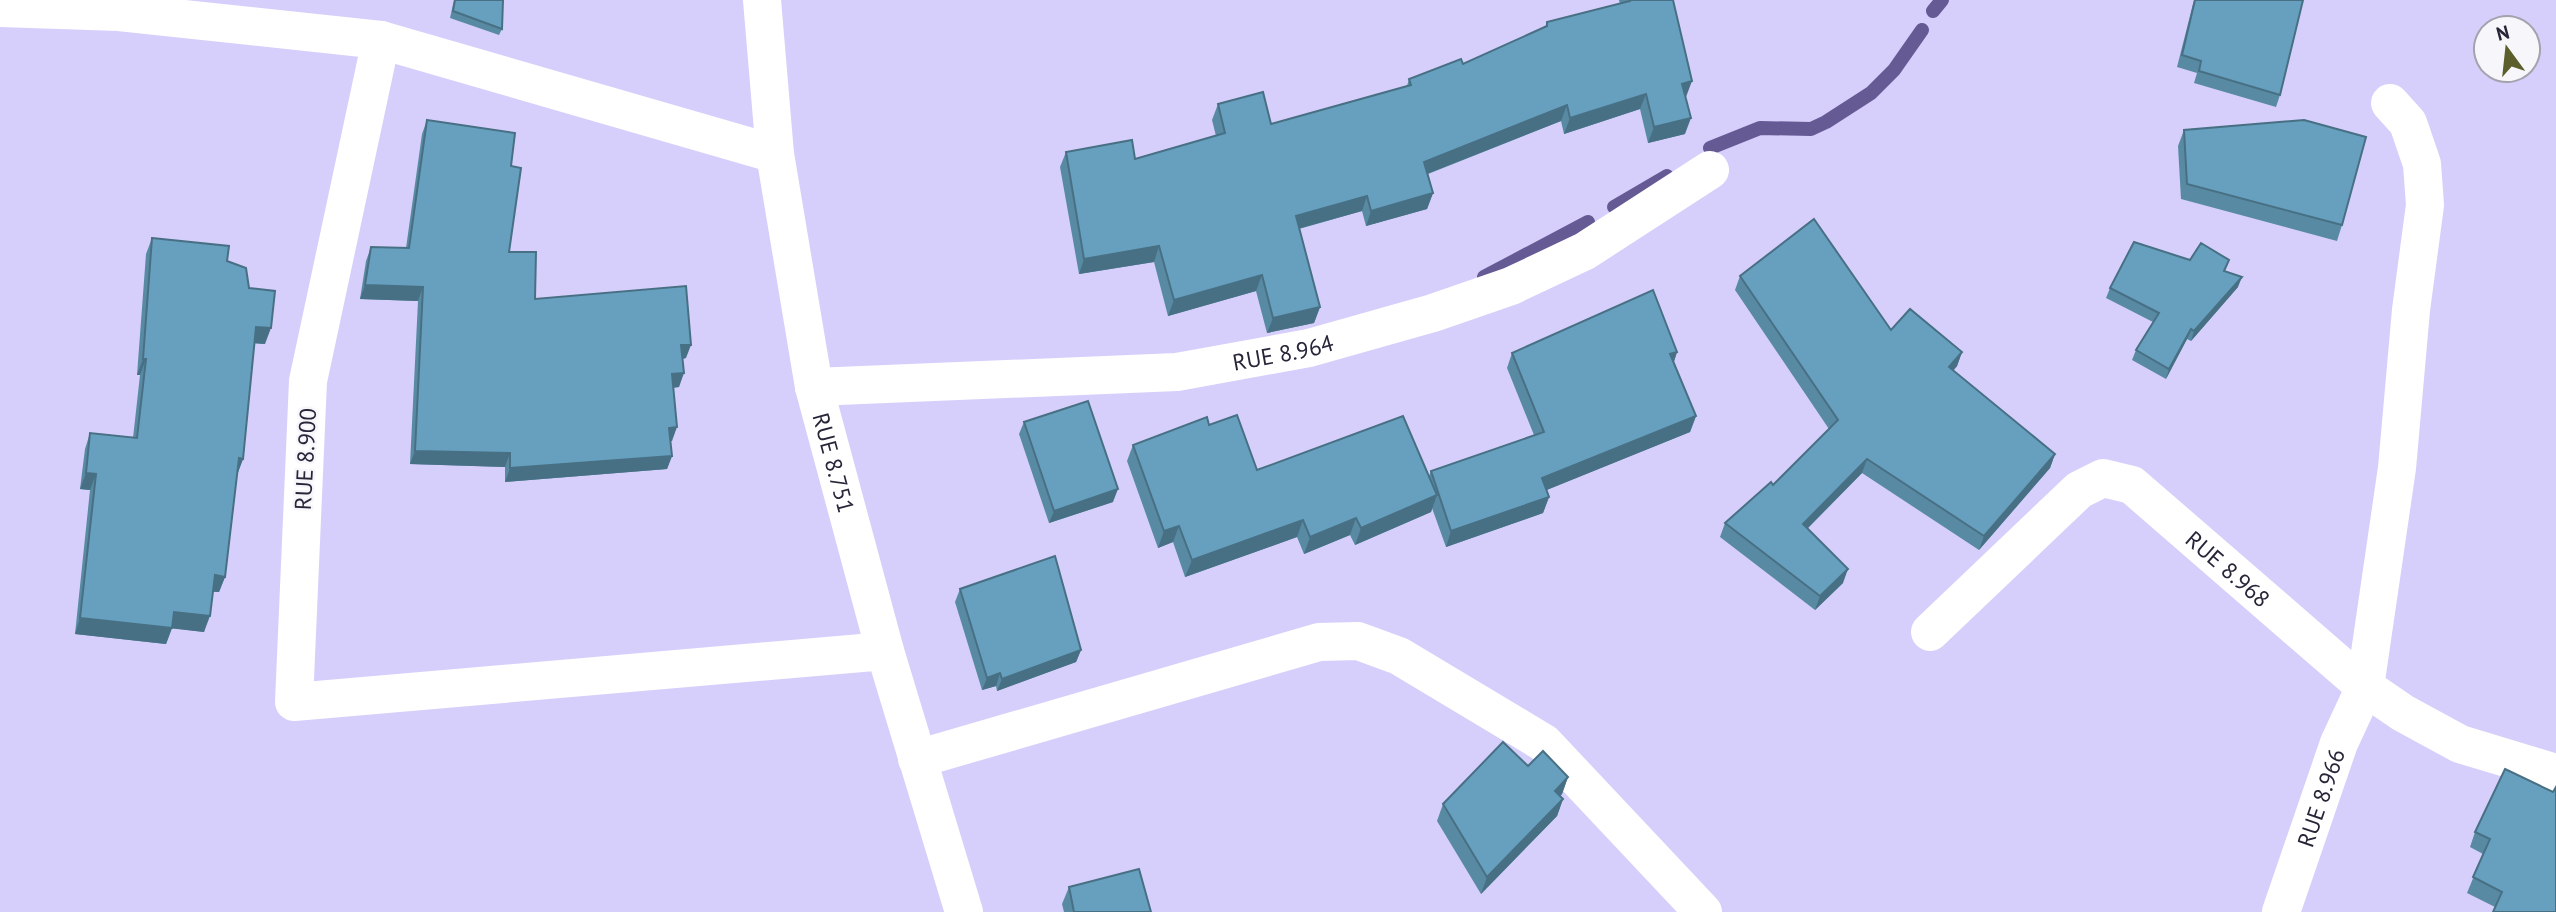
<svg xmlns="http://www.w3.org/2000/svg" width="2556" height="912" font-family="'PT Sans',sans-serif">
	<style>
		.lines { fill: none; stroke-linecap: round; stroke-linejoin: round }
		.stream { stroke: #665a95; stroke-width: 14 }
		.street { stroke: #fff; stroke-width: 38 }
		.secondary { stroke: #fff; stroke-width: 38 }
		.wall { fill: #598aa3 }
		.shaded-wall { fill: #487085 }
		.building { fill: #67a0be; stroke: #487085; stroke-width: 2 }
		.labels { text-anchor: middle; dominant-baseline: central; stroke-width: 5; stroke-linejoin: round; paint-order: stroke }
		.street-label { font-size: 23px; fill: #282539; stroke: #f7f6fb }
	</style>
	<rect width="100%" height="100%" fill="#d6cffb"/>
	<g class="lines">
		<!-- stream -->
		<g class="stream">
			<polyline points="1933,11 1942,0"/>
			<polyline points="1710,148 1760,128 1811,129 1826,122 1871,93 1894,70 1922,30"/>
			<polyline points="1614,207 1667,176"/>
			<polyline points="1484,277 1588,222"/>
		</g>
		<!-- street -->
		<g class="street">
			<polyline points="0,8 119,12 381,40"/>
			<polyline points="775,154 381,40 308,381 294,702 885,651"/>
			<path id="s1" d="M814,387L1177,372L1309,348L1433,313L1511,286L1585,251L1710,170"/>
			<path id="s2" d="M1930,632L2079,490L2103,478L2132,485L2365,687L2403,713L2460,744L2556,773"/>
			<polyline points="917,759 1319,642 1358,641 1399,656 1544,743 1703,912"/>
			<path id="s3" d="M2281,912L2339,743L2365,687L2397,468L2411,310L2425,205L2422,164L2408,123L2390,103"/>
		</g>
		<!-- secondary -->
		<path class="secondary" id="s4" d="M762,0L775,154L814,387L885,651L964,912"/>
	</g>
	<!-- wall -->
	<g class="wall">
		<polygon points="454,0 503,0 502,29 499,35 450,18"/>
		<polygon points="1619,0 1673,0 1686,97 1685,134 1648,143 1640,109 1564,134 1561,121 1428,174 1433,193 1427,209 1366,226 1362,211 1299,229 1320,307 1314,323 1267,333 1256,291 1168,316 1154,262 1079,274 1060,167 1066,152 1135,159 1216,136 1212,120 1218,104 1271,124 1407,86 1409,79 1463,64 1545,27 1547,22 1620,4"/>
		<polygon points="2194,0 2303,0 2280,95 2276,107 2194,83 2197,73 2177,67"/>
		<polygon points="427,120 511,166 509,252 535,299 686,358 683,359 679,387 673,388 672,441 670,441 672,456 667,469 505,482 505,467 410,464 418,301 360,299 366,261 371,247 406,248 422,134"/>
		<polygon points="2184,130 2342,225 2337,241 2181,199 2178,146"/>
		<polygon points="152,238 227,261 249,288 265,344 254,343 243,459 237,475 225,577 219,592 213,592 204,632 172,628 166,644 75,634 90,490 80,489 85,449 90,433 133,438 140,375 137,375 146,254"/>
		<polygon points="2190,260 2225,271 2238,287 2191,341 2187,339 2166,379 2132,360 2136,350 2153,322 2106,298 2110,288"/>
		<polygon points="1740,276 1891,330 1962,352 1957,366 1953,371 2055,454 2050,468 1979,550 1862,473 1807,529 1843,583 1815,610 1720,537 1725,523 1773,485 1829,429 1735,290"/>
		<polygon points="1677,352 1674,362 1696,416 1690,432 1546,490 1549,497 1543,513 1446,547 1432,508 1431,512 1355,545 1350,535 1304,554 1297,537 1185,577 1173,542 1158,548 1127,461 1133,445 1209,425 1257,470 1429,476 1431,471 1534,435 1507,368 1512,353"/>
		<polygon points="1024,422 1113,502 1049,523 1019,434"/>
		<polygon points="960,589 1081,650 1076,662 997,691 996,686 982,690 955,602"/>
		<polygon points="1528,766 1568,777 1562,794 1560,796 1563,799 1557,816 1481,894 1437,821 1443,804"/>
		<polygon points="2553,792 2495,907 2467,893 2483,854 2470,847 2475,832"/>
		<polygon points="1069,887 1151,912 1064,912 1062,904"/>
	</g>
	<!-- shaded-wall -->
	<g class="shaded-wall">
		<polygon points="1692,81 1686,97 1677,100 1682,84"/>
		<polygon points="1646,94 1640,109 1564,134 1570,118"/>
		<polygon points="1567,105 1561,121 1419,177 1424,162"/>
		<polygon points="1691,118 1685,134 1648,143 1654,127"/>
		<polygon points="1433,193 1427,209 1366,226 1371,211"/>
		<polygon points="1367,196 1362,211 1290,231 1296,216"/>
		<polygon points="1159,246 1154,262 1079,274 1084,259"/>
		<polygon points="1262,275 1256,291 1168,316 1174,300"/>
		<polygon points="2242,277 2238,287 2191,341 2194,331"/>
		<polygon points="365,285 423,287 418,301 360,299"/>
		<polygon points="1320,307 1314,323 1267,333 1273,318"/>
		<polygon points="256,327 271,328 265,344 250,343"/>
		<polygon points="2191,329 2187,339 2166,379 2169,369"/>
		<polygon points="681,345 691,345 686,358 676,359"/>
		<polygon points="1677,352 1672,367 1670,354"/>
		<polygon points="1962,352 1957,366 1944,381 1949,367"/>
		<polygon points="143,359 146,359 140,375 137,375"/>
		<polygon points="684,373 679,387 667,388 672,374"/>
		<polygon points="1696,416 1690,432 1537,494 1542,478"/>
		<polygon points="677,427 672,441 664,442 669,428"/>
		<polygon points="415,451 510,453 505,467 410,464"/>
		<polygon points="2055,454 2050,468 1979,550 1984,536"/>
		<polygon points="672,456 667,469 505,482 510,468"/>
		<polygon points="239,458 243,459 237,475"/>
		<polygon points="1867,459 1862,473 1798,538 1803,524"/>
		<polygon points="86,473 96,474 90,490 80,489"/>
		<polygon points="1118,489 1113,502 1049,523 1054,511"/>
		<polygon points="1437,495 1431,512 1355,545 1361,528"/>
		<polygon points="1549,497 1543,513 1446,547 1451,531"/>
		<polygon points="1356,518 1350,535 1304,554 1310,537"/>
		<polygon points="1303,520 1297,537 1185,577 1192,560"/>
		<polygon points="1179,526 1173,542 1158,548 1164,531"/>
		<polygon points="1848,569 1843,583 1815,610 1820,596"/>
		<polygon points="215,575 225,577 219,592 209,591"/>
		<polygon points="174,612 210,616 204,632 168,628"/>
		<polygon points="80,618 172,628 166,644 75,634"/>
		<polygon points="1081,650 1076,662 997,691 1002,679"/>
		<polygon points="1000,673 996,686 982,690 987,678"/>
		<polygon points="1568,777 1562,794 1549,808 1555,791"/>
		<polygon points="1563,799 1557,816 1481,894 1487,877"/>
	</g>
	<!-- building -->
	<g class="building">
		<polygon points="455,0 503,0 502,29 453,11"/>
		<polygon points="1630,0 1673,0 1692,81 1682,84 1691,118 1654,127 1646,94 1570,118 1567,105 1424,162 1433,193 1371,211 1367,196 1296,216 1320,307 1273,318 1262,275 1174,300 1159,246 1084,259 1066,152 1132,140 1135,159 1225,133 1218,104 1263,92 1271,124 1411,85 1409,79 1461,59 1463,64 1547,26 1547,22 1630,1"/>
		<polygon points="2195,0 2303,0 2280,95 2199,71 2201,61 2182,55"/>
		<polygon points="427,120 515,133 511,166 521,168 509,252 536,252 535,299 686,286 691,345 681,345 684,373 672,374 677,427 669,428 672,456 510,468 510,453 415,451 423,287 365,285 371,247 409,248"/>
		<polygon points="2304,120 2366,137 2342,225 2187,184 2184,130"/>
		<polygon points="1814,219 1891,330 1910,309 1962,352 1949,367 2055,454 1984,536 1867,459 1803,524 1848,569 1820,596 1725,523 1771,482 1773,485 1838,420 1740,276"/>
		<polygon points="152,238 229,246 227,261 246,268 249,288 275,291 271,328 256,327 243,459 239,458 225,577 215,575 210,616 174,612 172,628 80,618 96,474 86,473 90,433 137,438 146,359 143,359"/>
		<polygon points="2134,242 2190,260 2201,243 2229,260 2224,271 2242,277 2194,331 2191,329 2169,369 2136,350 2159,313 2110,288"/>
		<polygon points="1653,290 1677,352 1670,354 1696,416 1542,478 1549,497 1451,531 1431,471 1544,432 1512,353"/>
		<polygon points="1088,401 1118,489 1054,511 1024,422"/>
		<polygon points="1237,415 1257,470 1403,416 1437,495 1361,528 1356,518 1310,537 1303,520 1192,560 1179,526 1164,531 1133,445 1207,417 1209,425"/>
		<polygon points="1055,556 1081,650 1002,679 1000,673 987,678 960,589"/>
		<polygon points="1503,742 1528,766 1543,751 1568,777 1555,791 1563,799 1487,877 1443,804"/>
		<polygon points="2505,769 2553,792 2556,787 2556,912 2493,912 2502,892 2473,877 2490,839 2475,832"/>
		<polygon points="1139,869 1151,912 1074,912 1069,887"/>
	</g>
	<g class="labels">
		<!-- street labels -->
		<g class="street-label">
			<text stroke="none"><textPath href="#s1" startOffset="471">RUE 8.964</textPath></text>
			<text transform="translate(305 459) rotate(-87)">RUE 8.900</text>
			<text stroke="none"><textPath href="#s4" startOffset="469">RUE 8.751</textPath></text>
			<text stroke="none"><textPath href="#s2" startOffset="390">RUE 8.968</textPath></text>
			<text stroke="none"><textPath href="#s3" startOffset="121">RUE 8.966</textPath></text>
		</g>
	</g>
	<!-- north arrow -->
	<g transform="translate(2507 49) rotate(345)"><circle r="33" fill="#f7f6fb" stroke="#a4a2ad" stroke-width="2"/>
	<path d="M0-5L12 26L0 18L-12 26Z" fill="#5c5f2c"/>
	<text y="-10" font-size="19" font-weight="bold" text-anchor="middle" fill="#282539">N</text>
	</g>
</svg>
